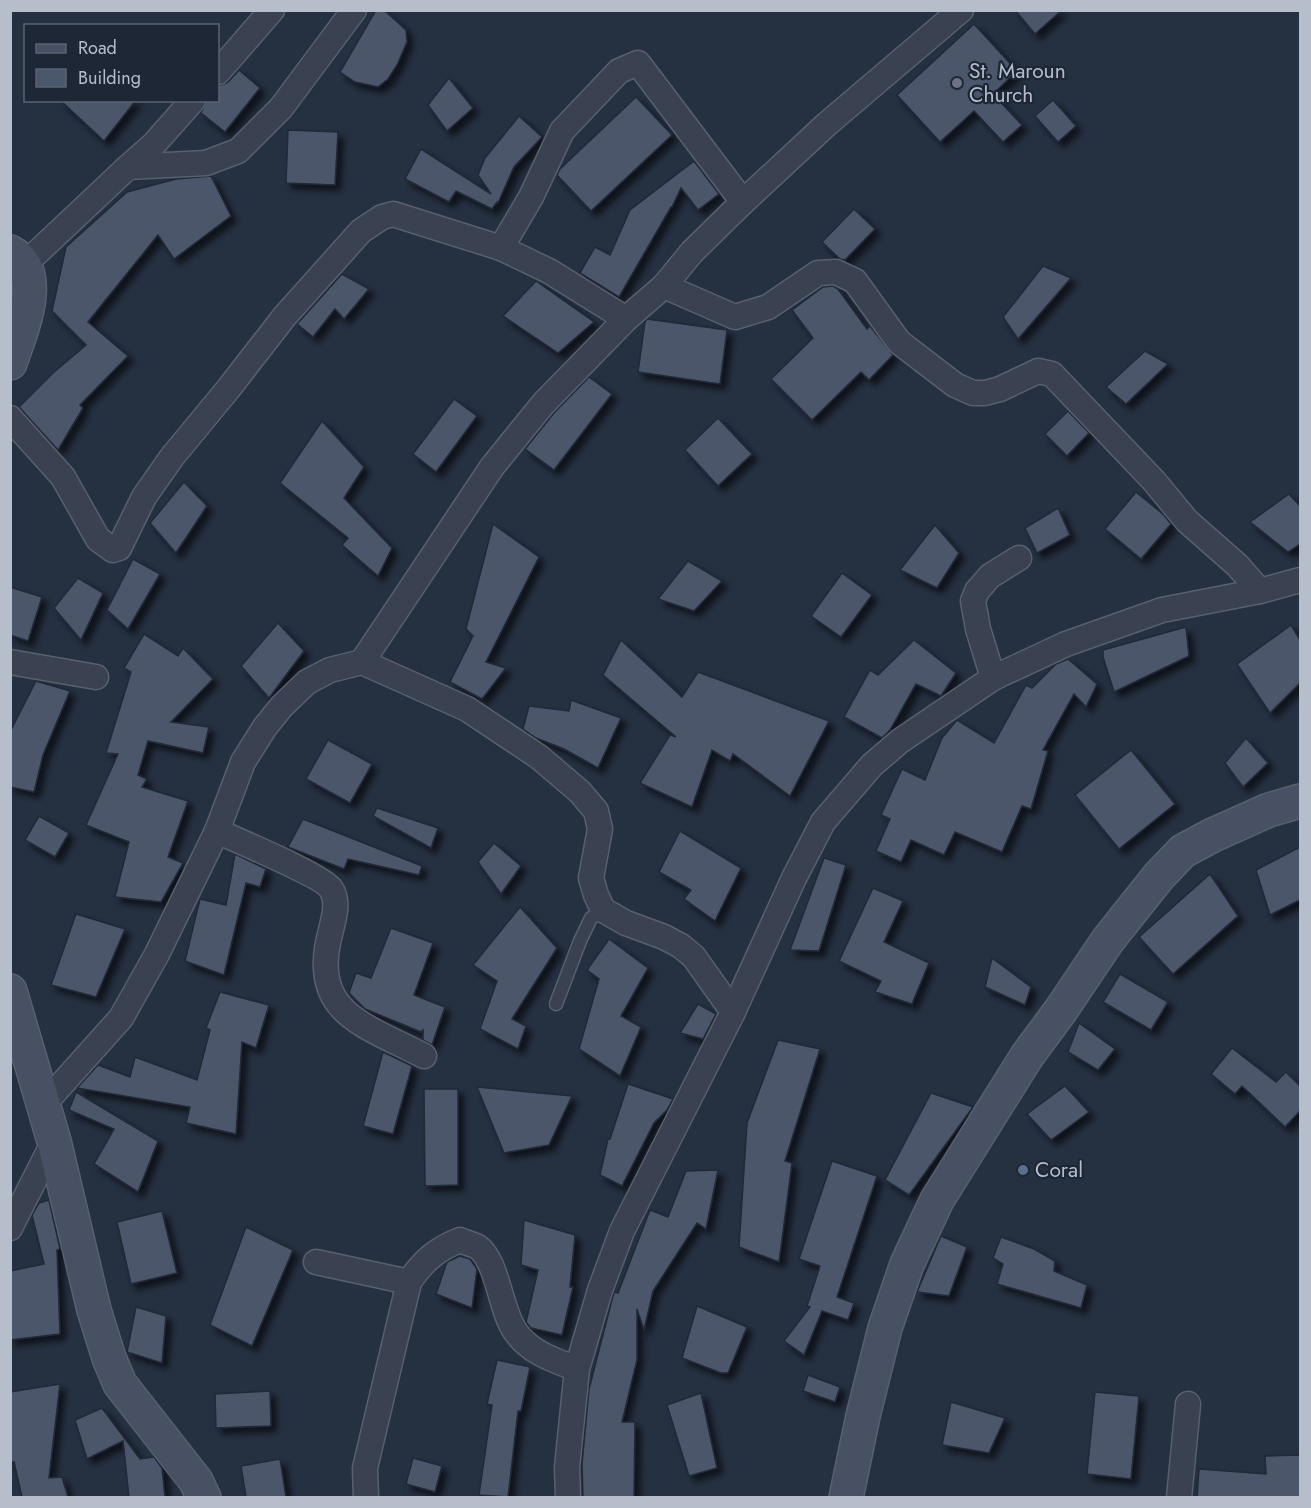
<svg xmlns="http://www.w3.org/2000/svg" width="1311" height="1508" font-family="Jost,sans-serif">
	<style>
		.building { fill: #4b576a; stroke: #202938; stroke-width: 1.5; filter: url(#shadow) }
		.lines { fill: none; stroke-linecap: round; stroke-linejoin: round }
		.lane-casing { stroke: #58606e; stroke-width: 15 }
		.street-casing { stroke: #58606e; stroke-width: 27 }
		.secondary-casing { stroke: #58606e; stroke-width: 36 }
		.lane { stroke: #3a4251; stroke-width: 12 }
		.street { stroke: #3a4251; stroke-width: 24 }
		.secondary { stroke: #485164; stroke-width: 33 }
		.worship-dot { fill: #6b7280; stroke: #1e2736; stroke-width: 2 }
		.service-dot { fill: #5c6f8a; stroke: #1e2736; stroke-width: 2 }
		.labels { text-anchor: middle; dominant-baseline: central; stroke-width: 4.5; stroke-linejoin: round; paint-order: stroke }
		.poi-label { font-size: 21px; fill: #b6becb; stroke: #1e2736; text-anchor: start }
	</style>
	<defs>
		<filter id="shadow"><feDropShadow dx="5.5" dy="5.5" stdDeviation="3" flood-color="#0009"/></filter>
	</defs>
	<rect width="100%" height="100%" fill="#253041"/>
	<!-- building -->
	<g class="building">
		<polygon points="376,10 384,10 406,30 407,42 397,65 388,79 378,87 355,82 340,72"/>
		<polygon points="1015,10 1062,10 1035,34"/>
		<polygon points="974,24 1017,71 993,94 1022,125 1003,142 974,111 940,142 897,95"/>
		<polygon points="239,70 260,88 225,132 201,113 207,100 218,100 218,86 228,82"/>
		<polygon points="449,78 473,108 447,131 428,105"/>
		<polygon points="636,97 672,135 591,211 557,175 560,169"/>
		<polygon points="60,100 136,100 104,141"/>
		<polygon points="1053,100 1076,126 1058,142 1035,116"/>
		<polygon points="519,116 542,137 514,167 498,203 497,202 492,209 456,191 449,202 405,179 421,149 491,194 478,175 485,158"/>
		<polygon points="288,130 338,132 335,185 286,183"/>
		<polygon points="694,161 719,194 698,210 681,188 672,207 671,207 619,297 580,273 595,247 610,255 630,210"/>
		<polygon points="211,176 231,216 174,259 158,235 88,322 128,356 80,405 83,408 58,450 19,407 53,373 86,345 52,311 66,247 127,192 176,179"/>
		<polygon points="854,209 875,229 845,260 840,259 822,242"/>
		<polygon points="1043,266 1071,278 1018,339 1003,317"/>
		<polygon points="342,274 369,289 344,319 335,309 313,337 297,324"/>
		<polygon points="536,281 594,322 558,353 503,316"/>
		<polygon points="833,286 838,289 867,329 870,326 893,355 869,380 861,372 812,420 771,379 813,338 792,310 823,287"/>
		<polygon points="647,319 727,330 720,384 638,372 645,322"/>
		<polygon points="1145,351 1168,364 1126,404 1106,387"/>
		<polygon points="589,377 612,394 554,470 525,449 554,413"/>
		<polygon points="454,399 477,416 436,472 413,454"/>
		<polygon points="1068,411 1089,433 1067,456 1045,434"/>
		<polygon points="718,418 752,454 718,486 685,450"/>
		<polygon points="322,421 364,467 344,498 392,548 378,576 342,545 348,538 280,483"/>
		<polygon points="184,482 207,506 176,553 150,523"/>
		<polygon points="1136,492 1164,515 1171,524 1141,559 1105,529"/>
		<polygon points="1289,494 1300,506 1300,544 1288,552 1250,522"/>
		<polygon points="1058,508 1070,535 1037,553 1025,528"/>
		<polygon points="493,524 539,557 486,662 506,668 482,699 450,682 473,636 466,629"/>
		<polygon points="935,525 959,553 937,588 900,570"/>
		<polygon points="133,559 160,574 128,629 107,610"/>
		<polygon points="688,561 722,581 694,611 658,599"/>
		<polygon points="842,573 872,595 841,637 811,616"/>
		<polygon points="78,578 103,593 81,640 54,608"/>
		<polygon points="10,587 42,597 28,641 10,635"/>
		<polygon points="278,623 304,651 269,698 241,666"/>
		<polygon points="1291,625 1300,640 1300,683 1270,713 1237,664"/>
		<polygon points="1186,627 1189,656 1114,692 1103,657 1103,650"/>
		<polygon points="144,634 178,656 183,648 213,679 171,722 209,727 203,753 148,741 138,775 147,779 142,787 188,801 168,857 183,863 161,902 115,897 129,842 86,825 118,754 106,753 131,672 124,668"/>
		<polygon points="621,640 682,697 698,672 829,721 790,796 733,754 730,761 712,750 692,807 640,783 670,735 676,737 603,675"/>
		<polygon points="914,640 956,673 941,696 916,684 890,730 882,738 844,717 870,670 878,675"/>
		<polygon points="1068,659 1097,684 1086,707 1074,694 1043,750 1048,751 1031,809 1022,806 1002,852 955,832 944,855 911,840 901,862 876,851 890,819 881,815 902,769 925,780 942,738 957,720 994,743 1026,685 1032,688 1056,664"/>
		<polygon points="36,681 70,691 43,755 34,792 10,787 10,732"/>
		<polygon points="571,700 621,718 598,768 564,749 536,738 523,729 529,706 569,711"/>
		<polygon points="1246,738 1268,763 1243,787 1225,763"/>
		<polygon points="328,740 372,764 350,803 306,779"/>
		<polygon points="1131,750 1175,804 1119,849 1075,795"/>
		<polygon points="377,808 438,828 431,848 373,816"/>
		<polygon points="39,816 69,833 55,857 25,840"/>
		<polygon points="303,819 422,866 419,875 348,859 344,869 288,847"/>
		<polygon points="680,831 741,868 715,921 684,899 691,890 659,872"/>
		<polygon points="494,843 521,866 501,894 478,862"/>
		<polygon points="1300,847 1300,900 1270,915 1256,870"/>
		<polygon points="235,854 266,869 260,887 246,883 224,975 185,961 200,899 226,905"/>
		<polygon points="824,858 846,865 819,951 790,950"/>
		<polygon points="1210,874 1238,916 1173,974 1139,937"/>
		<polygon points="873,888 903,901 884,942 929,963 912,1004 875,992 881,981 839,961"/>
		<polygon points="520,907 557,948 512,1019 526,1026 518,1049 480,1029 497,981 473,965"/>
		<polygon points="76,914 125,929 96,997 51,985"/>
		<polygon points="391,928 433,943 414,995 445,1007 432,1045 423,1040 423,1030 421,1032 365,1009 349,993 356,973 371,978"/>
		<polygon points="609,939 648,968 621,1016 641,1027 620,1076 579,1049 599,979 587,970"/>
		<polygon points="992,958 1031,987 1025,1005 985,987"/>
		<polygon points="1120,974 1168,1002 1151,1030 1103,1002"/>
		<polygon points="220,992 269,1005 256,1048 242,1042 236,1134 186,1123 190,1107 77,1088 98,1065 130,1077 135,1057 197,1080 210,1030 206,1028"/>
		<polygon points="698,1004 716,1014 703,1039 680,1033"/>
		<polygon points="1079,1023 1115,1049 1098,1070 1068,1052"/>
		<polygon points="778,1040 820,1049 785,1161 792,1163 779,1262 739,1247 747,1123"/>
		<polygon points="1232,1048 1276,1082 1286,1072 1300,1086 1300,1111 1285,1127 1242,1086 1235,1094 1211,1074"/>
		<polygon points="383,1052 412,1066 393,1134 363,1126"/>
		<polygon points="628,1084 673,1099 667,1110 654,1123 622,1186 600,1175 608,1139 610,1139"/>
		<polygon points="1065,1086 1089,1112 1051,1140 1027,1114"/>
		<polygon points="477,1087 572,1096 549,1145 504,1153"/>
		<polygon points="424,1089 458,1089 458,1185 425,1186"/>
		<polygon points="76,1092 158,1141 138,1192 94,1164 114,1129 69,1110"/>
		<polygon points="931,1093 973,1107 909,1195 885,1180"/>
		<polygon points="832,1161 877,1176 837,1297 854,1303 848,1320 822,1311 804,1355 784,1341 810,1307 807,1306 820,1266 799,1259"/>
		<polygon points="718,1170 706,1229 697,1223 653,1291 644,1330 637,1309 637,1360 622,1422 635,1422 634,1497 583,1497 582,1464 589,1389 614,1292 618,1293 650,1210 668,1217 686,1171"/>
		<polygon points="49,1200 60,1249 57,1250 60,1334 10,1340 10,1271 44,1264 32,1215 39,1203"/>
		<polygon points="162,1211 177,1273 131,1284 117,1222"/>
		<polygon points="524,1220 575,1235 570,1287 573,1287 562,1335 531,1328 526,1322 538,1270 521,1265"/>
		<polygon points="246,1227 293,1250 252,1346 210,1325"/>
		<polygon points="941,1236 967,1247 949,1296 917,1292"/>
		<polygon points="1001,1237 1034,1249 1055,1261 1054,1271 1087,1285 1081,1308 997,1284 1003,1264 993,1258"/>
		<polygon points="460,1256 470,1259 477,1269 472,1308 436,1294 447,1262"/>
		<polygon points="697,1306 747,1327 728,1373 721,1373 682,1358"/>
		<polygon points="136,1307 166,1316 162,1363 127,1352"/>
		<polygon points="497,1360 530,1367 521,1411 518,1411 508,1497 479,1495 492,1405 487,1404"/>
		<polygon points="808,1375 840,1387 835,1402 803,1391"/>
		<polygon points="60,1384 49,1478 62,1477 68,1497 22,1497 14,1462 10,1463 10,1392"/>
		<polygon points="270,1391 271,1426 216,1428 215,1394"/>
		<polygon points="1095,1392 1139,1396 1131,1479 1087,1474"/>
		<polygon points="701,1393 717,1468 689,1476 667,1405"/>
		<polygon points="951,1402 1005,1418 989,1453 942,1445"/>
		<polygon points="102,1408 140,1459 154,1457 162,1468 165,1497 129,1497 123,1441 87,1459 75,1420"/>
		<polygon points="1300,1455 1300,1497 1197,1497 1199,1469 1266,1474 1265,1456"/>
		<polygon points="413,1458 442,1466 435,1492 406,1484"/>
		<polygon points="280,1459 286,1497 246,1497 241,1466"/>
	</g>
	<g class="lines">
		<defs>
			<polyline id="lane" points="556,1004 580,941 591,918 603,910"/>
			<g id="street">
				<polyline points="218,72 272,10"/>
				<polyline points="128,167 154,144 193,100"/>
				<polyline points="25,264 128,167 206,163 238,151 281,108 354,10"/>
				<polyline points="664,286 735,317 768,307 818,273 836,272 855,281 899,342 955,385 973,393 985,393 1000,389 1038,371 1052,374 1154,481 1187,521 1237,565 1260,591"/>
				<polyline points="626,319 549,271 501,248 531,197 562,131 619,71 638,63 743,202"/>
				<polyline points="10,418 63,477 98,539 113,550 119,548 144,497 172,457 229,388 284,317 361,231 382,217 393,214 501,248"/>
				<polyline points="10,662 96,677"/>
				<polyline points="362,662 492,467 543,404 626,319 664,286 692,252 743,202 827,124 961,10"/>
				<polyline points="993,678 978,629 973,601 977,591 990,576 1019,558"/>
				<path d="M217,831C236,840 323,876 331,889C339,901 334,918 331,930C308,1013 363,1024 424,1056"/>
				<polyline points="44,1104 121,1018 157,954 217,831 243,762 265,727 282,706 307,682 330,670 362,662 467,709 539,757 580,792 596,811 600,829 591,878 596,895 603,910 626,923 664,937 681,946 694,957 733,1012"/>
				<polyline points="10,1228 54,1141"/>
				<polyline points="316,1262 409,1282"/>
				<path d="M366,1498L365,1468L409,1282C423,1261 437,1249 460,1240C466,1243 473,1244 478,1247C498,1262 500,1309 515,1331C530,1353 554,1360 577,1369"/>
				<polyline points="568,1498 567,1467 577,1369 600,1290 622,1231 733,1012 794,878 823,822 872,765 900,741 993,678 1066,644 1162,610 1260,591 1300,580"/>
				<polyline points="1179,1498 1188,1404"/>
			</g>
			<g id="secondary">
				<path d="M10,252C48,272 20,333 10,363"/>
				<polyline points="10,991 54,1141 94,1310 109,1358 120,1384 196,1481 204,1498"/>
				<polyline points="846,1498 863,1416 885,1328 907,1264 937,1200 1027,1056 1061,1010 1108,940 1159,876 1183,851 1213,835 1269,810 1300,801"/>
			</g>
		</defs>
		<!-- lane casing -->
		<use href="#lane" class="lane-casing"/>
		<!-- street casing -->
		<use href="#street" class="street-casing"/>
		<!-- secondary casing -->
		<use href="#secondary" class="secondary-casing"/>
		<!-- lane -->
		<use href="#lane" class="lane"/>
		<!-- street -->
		<use href="#street" class="street"/>
		<!-- secondary -->
		<use href="#secondary" class="secondary"/>
	</g>
	<!-- markers -->
	<circle class="worship-dot" cx="957" cy="83" r="6"/>
	<circle class="service-dot" cx="1023" cy="1170" r="6"/>
	<g class="labels">
		<!-- poi labels -->
		<g class="poi-label">
			<text x="969" y="71">St. Maroun<tspan x="969" dy="24">Church</tspan></text>
			<text x="1035" y="1170">Coral</text>
		</g>
	</g>
	<!-- border -->
	<rect width="1311" height="1508" fill="none" stroke="#b6becb" stroke-width="24"/>
	<!-- legend -->
	<rect x="24" y="24" width="195" height="78" fill="#1e2736" stroke="#5b6372" stroke-width="1.5"/>
	<rect x="36" y="44" width="30" height="9" fill="#485164" stroke="#5b6372" stroke-width="1.5"/>
	<text x="78" y="54" font-size="18" fill="#b6becb">Road</text>
	<rect x="36" y="69" width="30" height="18" fill="#4b576a" stroke="#5b6372" stroke-width="1.5"/>
	<text x="78" y="84" font-size="18" fill="#b6becb">Building</text>
</svg>
